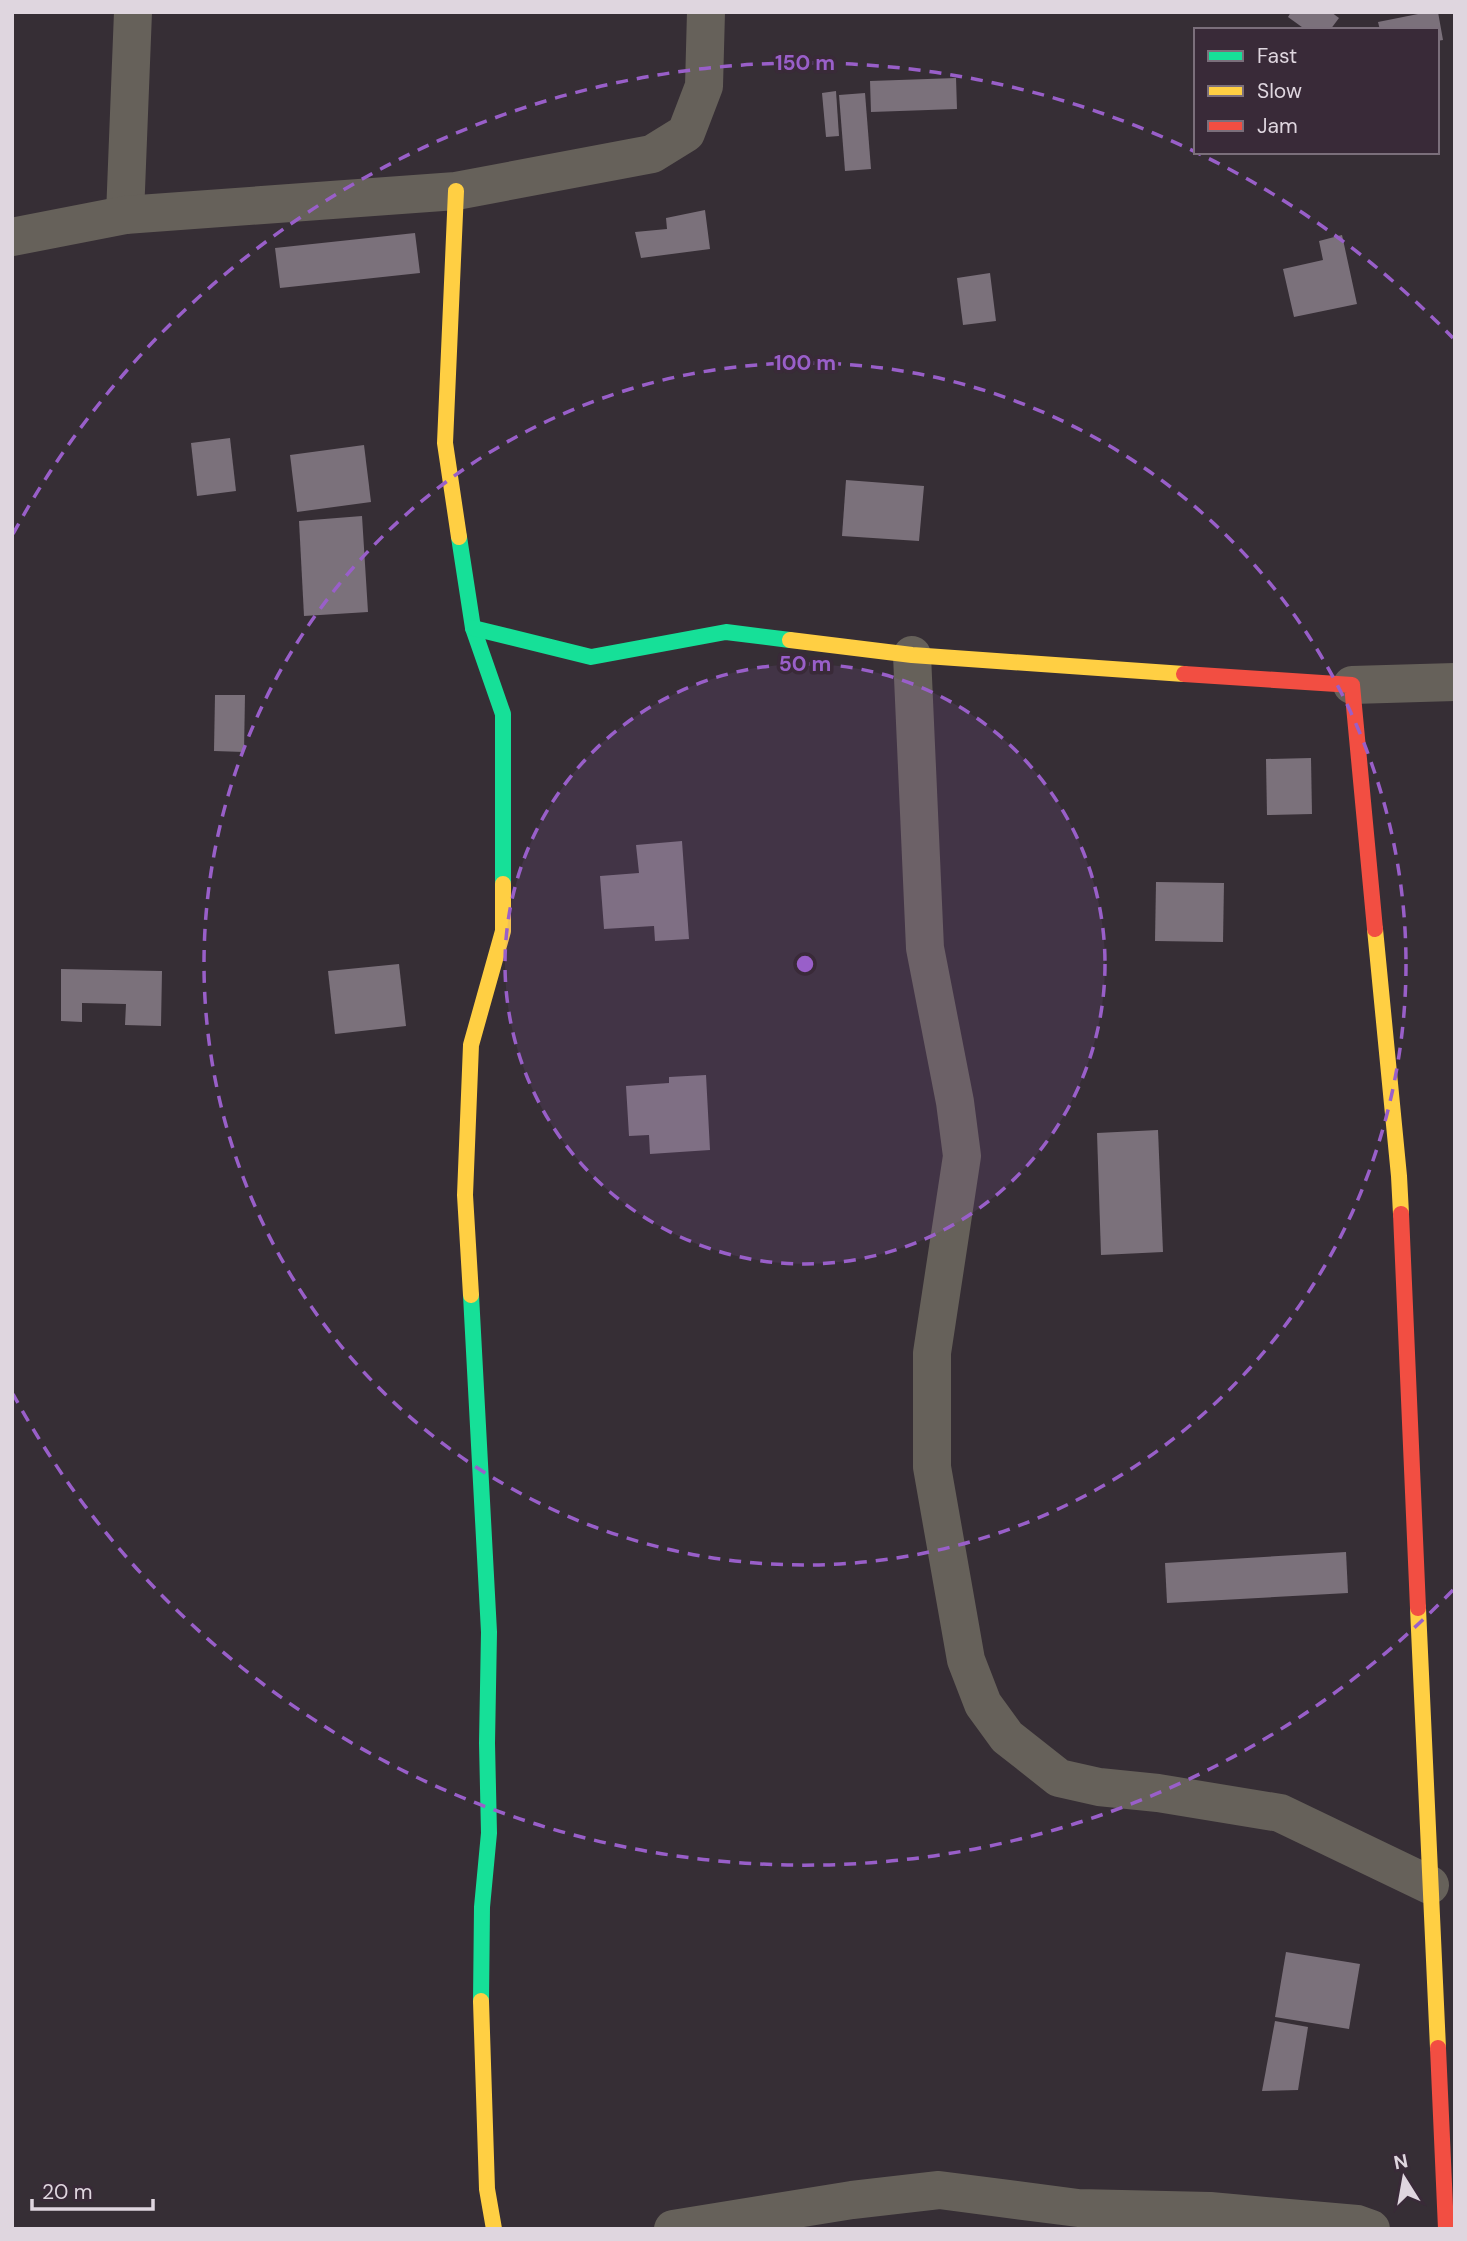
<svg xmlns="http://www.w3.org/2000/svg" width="1467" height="2241" font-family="'DM Sans',sans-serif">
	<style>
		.building { fill: #7b717b }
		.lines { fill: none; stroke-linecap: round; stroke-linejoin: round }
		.street { stroke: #66615a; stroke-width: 38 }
		.fast { stroke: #16e098; stroke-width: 16 }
		.slow { stroke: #ffcf43; stroke-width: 16 }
		.jam { stroke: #f24e42; stroke-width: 16 }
		.ring { fill: none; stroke: #995fc9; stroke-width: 3.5; stroke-dasharray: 12 9 }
		.centre { fill: #995fc9; stroke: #392a38; stroke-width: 3.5 }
		.ring-label { font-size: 21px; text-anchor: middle; font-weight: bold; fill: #995fc9; stroke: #392a38; stroke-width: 7; stroke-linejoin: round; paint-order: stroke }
	</style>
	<rect width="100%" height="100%" fill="#362e35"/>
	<!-- building -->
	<g class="building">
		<polygon points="1291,12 1331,12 1339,18 1330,30 1306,30 1288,17"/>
		<polygon points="1428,12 1438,12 1443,40 1437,41 1437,30 1380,30 1378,22"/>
		<polygon points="956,78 957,109 871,112 870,81"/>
		<polygon points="836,91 839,136 826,137 822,93"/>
		<polygon points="865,93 871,169 845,171 839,95"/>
		<polygon points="705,210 710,249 641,258 635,232 667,229 666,218"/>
		<polygon points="415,233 420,273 280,288 275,248"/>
		<polygon points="1342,235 1357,304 1294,317 1283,269 1323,260 1319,241"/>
		<polygon points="990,273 996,321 963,325 957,278"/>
		<polygon points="230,438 236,491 197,496 191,443"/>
		<polygon points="364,445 371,502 297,512 290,455"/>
		<polygon points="846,480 924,486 919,541 842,536"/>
		<polygon points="362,516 368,612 304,616 299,521"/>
		<polygon points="215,695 245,695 244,752 214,751"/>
		<polygon points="1311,758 1312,814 1267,815 1266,759"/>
		<polygon points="682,841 689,939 655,941 654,926 604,929 600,876 639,873 636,845"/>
		<polygon points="1156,882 1224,883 1223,942 1155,941"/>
		<polygon points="399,964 406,1026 335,1034 328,971"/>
		<polygon points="61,969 162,971 161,1026 125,1025 126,1004 82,1003 82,1022 61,1021"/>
		<polygon points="706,1075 710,1150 650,1154 649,1135 629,1136 626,1086 669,1083 669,1077"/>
		<polygon points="1158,1130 1163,1252 1101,1255 1097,1133"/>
		<polygon points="1346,1552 1348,1593 1167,1603 1165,1563"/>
		<polygon points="1286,1952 1360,1964 1349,2029 1275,2017"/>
		<polygon points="1275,2021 1308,2027 1298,2090 1262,2091"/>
	</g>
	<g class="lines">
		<!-- street -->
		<g class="street">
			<polyline points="125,215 133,12"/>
			<polyline points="12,237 125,215 456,191 652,154 686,133 704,86 706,12"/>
			<polyline points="912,655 925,948 955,1102 962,1156 932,1353 932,1467 966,1660 983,1704 1007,1737 1059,1778 1099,1787 1158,1793 1280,1813 1430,1885"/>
			<polyline points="1352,685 1455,682"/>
			<polyline points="673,2229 852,2200 939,2190 1078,2208 1210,2211 1357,2224 1371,2229"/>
		</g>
		<!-- fast -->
		<g class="fast">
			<polyline points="459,537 473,628 503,714 503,884"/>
			<polyline points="473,628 591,657 726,632 790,640"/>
			<polyline points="471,1295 489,1632 487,1743 489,1833 482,1907 481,2001"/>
		</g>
		<!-- slow -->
		<g class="slow">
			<polyline points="456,191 445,443 459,537"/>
			<polyline points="790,640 912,655 1184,674"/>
			<polyline points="1375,929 1399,1176 1401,1214"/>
			<polyline points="471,1295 465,1195 471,1045 503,931 503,884"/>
			<polyline points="1418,1608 1438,2048"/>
			<polyline points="481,2001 487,2189 494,2229"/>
		</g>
		<!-- jam -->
		<g class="jam">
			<polyline points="1184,674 1352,685 1375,929"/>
			<polyline points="1401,1214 1418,1608"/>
			<polyline points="1438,2048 1446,2229"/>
		</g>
	</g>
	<!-- distance rings -->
	<circle cx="805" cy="964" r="300" fill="#995fc9" fill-opacity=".12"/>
	<g class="ring">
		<circle cx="805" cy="964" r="300"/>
		<circle cx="805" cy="964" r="601"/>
		<path d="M1453 1590A901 901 0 0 1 13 1394M13 534A901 901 0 0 1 1453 338"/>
	</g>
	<circle cx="805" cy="964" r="10" class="centre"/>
	<g class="ring-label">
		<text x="805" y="70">150 m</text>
		<text x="805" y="370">100 m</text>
		<text x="805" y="671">50 m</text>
	</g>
	<!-- border -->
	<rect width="1467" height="2241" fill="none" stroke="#dfd6df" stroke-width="28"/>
	<!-- legend -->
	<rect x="1194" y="28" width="245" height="126" fill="#392a38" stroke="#7b6f7b" stroke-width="2"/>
	<rect x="1208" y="51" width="35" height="10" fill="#16e098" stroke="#7b6f7b" stroke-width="2"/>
	<text x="1257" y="63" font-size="21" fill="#dfd6df">Fast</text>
	<rect x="1208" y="86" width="35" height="10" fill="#ffcf43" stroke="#7b6f7b" stroke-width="2"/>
	<text x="1257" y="98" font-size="21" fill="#dfd6df">Slow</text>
	<rect x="1208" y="121" width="35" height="10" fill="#f24e42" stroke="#7b6f7b" stroke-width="2"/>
	<text x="1257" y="133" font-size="21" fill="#dfd6df">Jam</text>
	<!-- north arrow -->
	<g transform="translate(1404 2178) rotate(349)" stroke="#392a38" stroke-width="5" paint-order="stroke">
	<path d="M0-5L12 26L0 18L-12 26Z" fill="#dfd6df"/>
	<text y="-10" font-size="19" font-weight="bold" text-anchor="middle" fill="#dfd6df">N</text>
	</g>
	<!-- scale -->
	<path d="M32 2199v10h121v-10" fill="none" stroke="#dfd6df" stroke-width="3.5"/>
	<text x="42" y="2199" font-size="21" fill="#dfd6df" stroke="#392a38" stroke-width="5" paint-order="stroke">20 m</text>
</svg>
